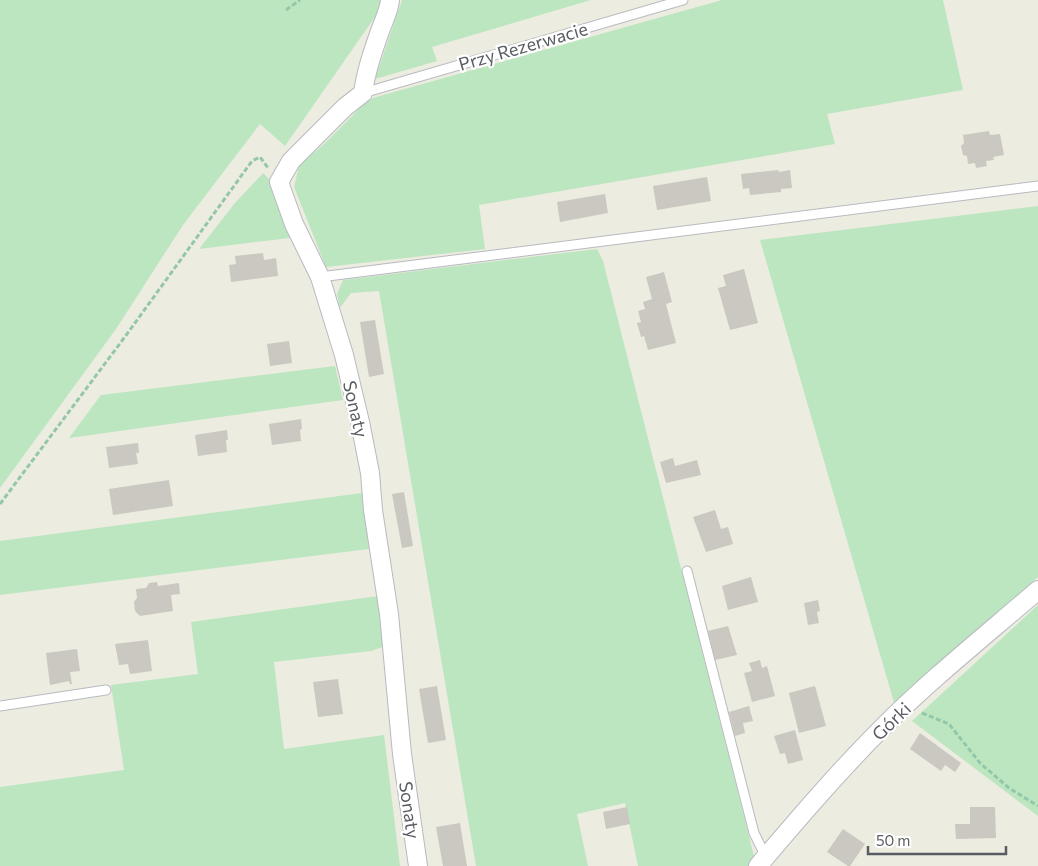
<svg xmlns="http://www.w3.org/2000/svg" width="1038" height="866" font-family="Commissioner,sans-serif">
	<style>
		.green { fill: #bbe6c0 }
		.building { fill: #cac8c0 }
		.lines { fill: none; stroke-linecap: round; stroke-linejoin: round }
		.lane-casing { stroke: #b8bac0; stroke-width: 11 }
		.street-casing { stroke: #b8bac0; stroke-width: 20 }
		.path { stroke: #94c7a9; stroke-width: 3; stroke-dasharray: 5 2.5; stroke-linecap: butt }
		.lane { stroke: #fff; stroke-width: 9 }
		.street { stroke: #fff; stroke-width: 18 }
		.labels { text-anchor: middle; dominant-baseline: central; stroke-width: 4.5; stroke-linejoin: round; paint-order: stroke }
		.street-label { font-size: 18px; fill: #595c62; stroke: #fff }
	</style>
	<rect width="100%" height="100%" fill="#edece0"/>
	<!-- green -->
	<g class="green">
		<polygon points="0,0 383,0 384,4 285,146 260,124 183,225 116,329 0,488"/>
		<polygon points="402,0 591,0 432,47 437,61 375,79"/>
		<polygon points="722,0 943,0 963,90 827,114 835,144 479,205 485,249 326,267 294,187 299,166 325,143 369,99"/>
		<polygon points="263,173 274,184 290,238 199,249 235,203"/>
		<polygon points="1038,206 1038,577 895,706 760,240"/>
		<polygon points="597,249 603,261 755,860 749,866 638,866 625,803 577,814 588,866 476,866 379,291 351,293 340,308 337,294 343,280"/>
		<polygon points="335,366 343,400 69,438 101,395"/>
		<polygon points="362,493 369,549 0,595 0,541"/>
		<polygon points="378,596 385,646 371,651 274,662 284,749 384,735 400,866 0,866 0,787 124,770 111,685 198,674 191,622"/>
		<polygon points="1038,605 1038,816 912,721"/>
	</g>
	<!-- building -->
	<g class="building">
		<polygon points="989,131 990,135 1000,134 1004,155 993,157 994,160 986,161 987,166 976,168 975,163 968,164 967,156 963,155 961,146 964,143 963,135"/>
		<polygon points="778,170 779,172 790,170 792,188 781,189 781,192 750,195 749,188 743,189 741,174"/>
		<polygon points="707,177 711,201 657,210 653,186"/>
		<polygon points="605,194 608,213 560,222 557,202"/>
		<polygon points="263,253 264,260 276,258 278,276 231,282 229,265 236,264 235,256"/>
		<polygon points="744,269 758,323 730,330 718,288 726,286 723,275"/>
		<polygon points="664,272 672,302 666,304 676,343 648,350 644,336 641,337 637,323 641,322 638,311 645,309 643,302 652,299 646,277"/>
		<polygon points="375,320 384,374 369,377 360,322"/>
		<polygon points="289,341 292,363 270,366 267,344"/>
		<polygon points="301,419 302,429 300,430 301,441 272,445 269,424"/>
		<polygon points="227,430 228,440 226,440 227,452 198,456 195,435"/>
		<polygon points="138,443 139,453 136,453 138,464 109,468 106,447"/>
		<polygon points="673,458 675,466 697,460 701,475 666,483 660,462"/>
		<polygon points="169,480 173,506 113,515 109,489"/>
		<polygon points="404,492 413,546 402,548 392,494"/>
		<polygon points="715,510 721,529 728,527 733,544 706,552 693,517"/>
		<polygon points="751,577 758,602 728,610 722,586"/>
		<polygon points="157,582 158,586 179,583 180,594 171,595 173,611 140,616 135,611 134,602 137,598 136,589 146,588 149,583"/>
		<polygon points="818,600 820,611 817,612 819,623 808,625 804,603"/>
		<polygon points="728,626 737,655 715,660 708,631"/>
		<polygon points="148,640 152,671 130,674 128,664 119,665 115,644"/>
		<polygon points="77,649 80,671 70,672 72,684 70,684 69,681 50,685 46,653"/>
		<polygon points="760,660 762,668 767,666 775,696 752,702 744,673 752,671 749,663"/>
		<polygon points="338,679 343,714 318,717 313,682"/>
		<polygon points="437,686 446,740 428,743 419,689"/>
		<polygon points="815,686 826,726 799,733 789,693"/>
		<polygon points="749,706 753,721 743,723 745,733 735,736 729,712"/>
		<polygon points="795,730 803,760 788,764 785,753 780,754 774,736"/>
		<polygon points="920,733 961,763 955,772 945,765 941,771 910,749"/>
		<polygon points="627,807 630,824 606,829 603,812"/>
		<polygon points="970,807 995,807 996,838 956,839 955,824 970,824"/>
		<polygon points="460,823 467,866 443,866 436,827"/>
		<polygon points="843,829 865,844 850,866 848,866 827,852"/>
	</g>
	<g class="lines">
		<defs>
			<g id="lane">
				<polyline points="363,93 683,0"/>
				<polyline points="320,277 1038,186"/>
				<polyline points="687,571 754,833 766,857"/>
				<polyline points="0,706 106,690"/>
			</g>
			<g id="street">
				<path d="M390,0C389,11 384,20 380,31C373,51 366,71 363,93L345,107L291,161L279,182L294,224L320,277L344,355L360,422L370,473L373,510L389,614L402,754L418,866"/>
				<path d="M758,866C798,819 838,772 882,728C931,679 986,635 1038,590"/>
			</g>
		</defs>
		<!-- lane casing -->
		<use href="#lane" class="lane-casing"/>
		<!-- street casing -->
		<use href="#street" class="street-casing"/>
		<!-- path -->
		<g class="path">
			<polyline points="286,10 300,0"/>
			<polyline points="0,504 127,334 252,161 260,157 268,168"/>
			<polyline points="922,713 949,724 980,763 1009,788 1038,806"/>
		</g>
		<!-- lane -->
		<use href="#lane" class="lane"/>
		<!-- street -->
		<use href="#street" class="street"/>
	</g>
	<g class="labels">
		<!-- street labels -->
		<g class="street-label">
			<text transform="translate(523 46) rotate(-16)">Przy Rezerwacie</text>
			<text transform="translate(356 409) rotate(77)">Sonaty</text>
			<text transform="translate(891 721) rotate(-44)">Górki</text>
			<text transform="translate(410 810) rotate(82)">Sonaty</text>
		</g>
	</g>
	<!-- scale -->
	<path d="M868 846v8h138v-8" fill="none" stroke="#595c62" stroke-width="2.5"/>
	<text x="876" y="846" font-size="15" fill="#595c62" stroke="#ffffff" stroke-width="4" paint-order="stroke">50 m</text>
</svg>
